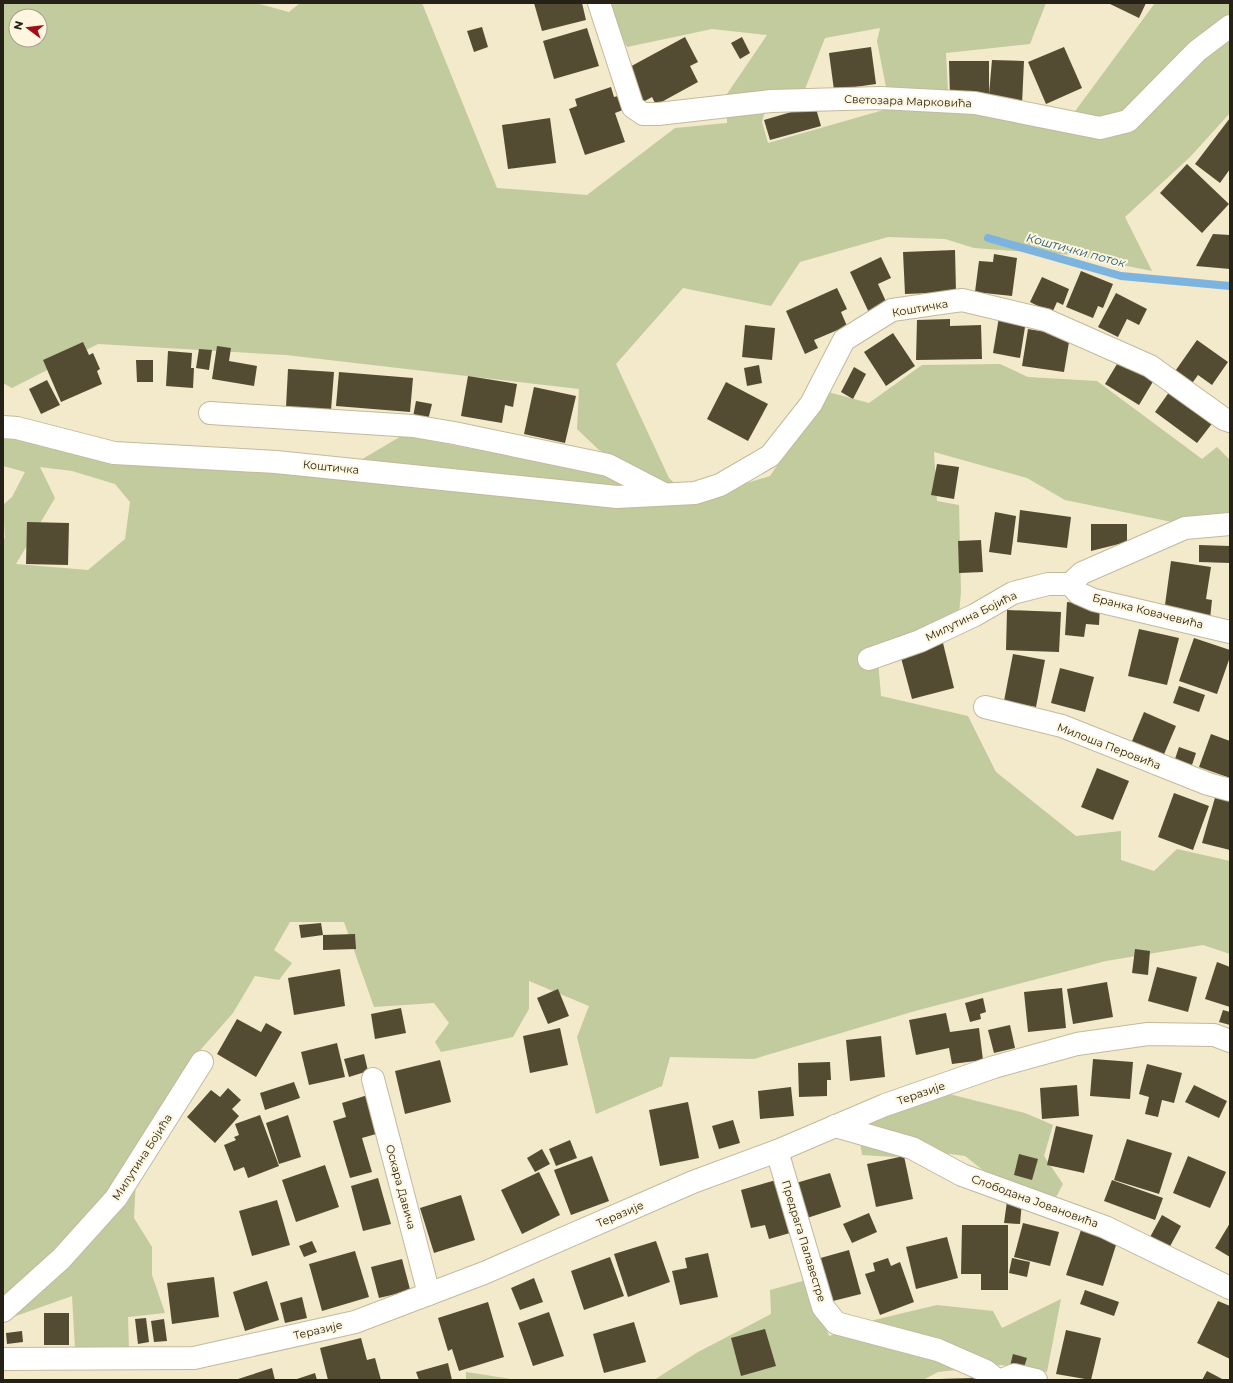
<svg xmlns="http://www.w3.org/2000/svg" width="1233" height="1383" font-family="Montserrat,sans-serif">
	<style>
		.green { fill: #c1cb9d; fill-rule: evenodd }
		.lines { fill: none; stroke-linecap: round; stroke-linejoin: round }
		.stream { stroke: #7db4df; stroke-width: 8 }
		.building { fill: #544c32 }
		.minor-casing { stroke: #c3b99d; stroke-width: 24 }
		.minor { stroke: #fff; stroke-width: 22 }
		.labels { text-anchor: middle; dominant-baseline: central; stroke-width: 4; stroke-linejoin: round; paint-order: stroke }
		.street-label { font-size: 11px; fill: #252116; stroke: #fef6de }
		.water-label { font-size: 12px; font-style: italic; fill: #1a5882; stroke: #fef6de }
	</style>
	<rect width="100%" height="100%" fill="#f3e9cb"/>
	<!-- green -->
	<g class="green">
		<path d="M3,3H256L289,12L300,3H422L497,188L587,195L675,128L727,123V94L767,35L712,29L627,47L611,16L609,3H1046L1030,44L946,53L948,92L1073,114L1155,3H1230V113L1190,157L1125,217L1152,271L1072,255L974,248L945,239L888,237L800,262L771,306L683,288L616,364L669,478L692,500L770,476L828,392L869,403L922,365L1000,364L1028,377L1097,381L1202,459L1217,447L1230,460V512L1172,522L1065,500L1027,478L934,452L937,501L959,505L961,592L959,614L877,649L881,696L968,716L996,772L1076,836L1121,831V860L1154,871L1177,849L1230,861V954L1203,945L1106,961L915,1011L754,1059L670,1057L662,1086L596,1114L577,1037L589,1006L529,981V1009L513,1037L441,1052L435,1042L449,1023L434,1003L374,1007L344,922H290L274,950L292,963L279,980L255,976L233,1013L195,1056L136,1178L134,1218L152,1247V1275L165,1313L128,1317L129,1349L75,1348L72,1296L13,1317L3,1310V539L5,538L3,505L12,497L25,472L3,466V435L359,461L403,435L602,475L690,500L663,481L599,450L577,429L579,389L286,355L98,344L12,388L3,383ZM16,16H40V40H16ZM880,28L877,41L886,87L887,109L768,143L762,122L770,91L805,89L825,38ZM40,467L72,471L115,484L130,502L125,539L88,570L16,564L55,498Z"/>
		<polygon points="949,1094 1025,1113 1053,1125 1044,1156 1063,1184 1056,1197 993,1178 965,1156 936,1152 894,1157 862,1155 857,1123"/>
		<polygon points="810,1279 829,1336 874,1320 937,1305 993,1311 1002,1328 1061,1299 1047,1372 1001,1365 938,1372 923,1380 654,1380 698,1352 771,1314 770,1290"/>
		<polygon points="466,1372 518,1380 466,1380"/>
	</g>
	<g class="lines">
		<!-- stream -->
		<polyline class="stream" points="988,238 1121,276 1230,286"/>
	</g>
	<!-- building -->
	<g class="building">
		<polygon points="534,3 582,3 586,20 542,31"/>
		<polygon points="1108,3 1146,3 1139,18"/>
		<polygon points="482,27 488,47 474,52 467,31"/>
		<polygon points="587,28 599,66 554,79 543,41"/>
		<polygon points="685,37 698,62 690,66 698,82 656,105 652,97 643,102 626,69"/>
		<polygon points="742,37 750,53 740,59 731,43"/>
		<polygon points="871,47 876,84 834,90 829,53"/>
		<polygon points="1064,47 1082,88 1046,104 1028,62"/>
		<polygon points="992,60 1024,61 1022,104 950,97 949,61 989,61 989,94"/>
		<polygon points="611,87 614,97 618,96 623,110 615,113 625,142 585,155 569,109 577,106 575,99"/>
		<polygon points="815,105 821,126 770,140 764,120"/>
		<polygon points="550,118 556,163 508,169 502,125"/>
		<polygon points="1230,118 1230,169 1220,183 1195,164"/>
		<polygon points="1187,164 1229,204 1202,233 1160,193"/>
		<polygon points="1213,234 1230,235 1230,269 1196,266"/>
		<polygon points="955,250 956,292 905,294 903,252"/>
		<polygon points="994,254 1017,258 1012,296 975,292 979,261 993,262"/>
		<polygon points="881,257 891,278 878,284 889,308 871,317 850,272"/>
		<polygon points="1081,271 1113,284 1103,308 1098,306 1093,318 1066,307"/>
		<polygon points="1042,277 1069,289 1063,305 1057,302 1052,313 1030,302"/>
		<polygon points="837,288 847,309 841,312 847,326 814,340 818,348 805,354 786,311"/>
		<polygon points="1116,293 1147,309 1139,325 1127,319 1118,337 1098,327"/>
		<polygon points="999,317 1026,321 1020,358 993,353"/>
		<polygon points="950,319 950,326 981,325 982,359 916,360 917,320"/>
		<polygon points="745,325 775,328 772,360 742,357"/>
		<polygon points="1028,329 1070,336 1064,372 1022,366"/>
		<polygon points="893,333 915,366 886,386 864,352"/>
		<polygon points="1197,340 1228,362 1212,385 1198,375 1188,389 1171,377"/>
		<polygon points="83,342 89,355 93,353 100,369 97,371 102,384 61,402 43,360"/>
		<polygon points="217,346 231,348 229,361 257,366 254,386 212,379"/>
		<polygon points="199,349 212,350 209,370 196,368"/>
		<polygon points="168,351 192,353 191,368 194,368 193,388 166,386"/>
		<polygon points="1120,359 1154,380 1139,405 1105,384"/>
		<polygon points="136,360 153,360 153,382 137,382"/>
		<polygon points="759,365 762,383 747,386 744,368"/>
		<polygon points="854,367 866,374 853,399 841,392"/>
		<polygon points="288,369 334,372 331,410 286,407"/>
		<polygon points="339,372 413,378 410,412 336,406"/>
		<polygon points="468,376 517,384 513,407 505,405 502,423 461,416"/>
		<polygon points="47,380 60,405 41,414 29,389"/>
		<polygon points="726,382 768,404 748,441 707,419"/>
		<polygon points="534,387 576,396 565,443 524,434"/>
		<polygon points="1172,388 1214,421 1197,443 1155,412"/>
		<polygon points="416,401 432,404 428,420 413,417"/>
		<polygon points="937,464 959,467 954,499 931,495"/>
		<polygon points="1020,510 1071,517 1067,548 1017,542"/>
		<polygon points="995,512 1016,516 1011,555 989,552"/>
		<polygon points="27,522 69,523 68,565 26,564"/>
		<polygon points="1091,524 1127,524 1127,542 1091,551"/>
		<polygon points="981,540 983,572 959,573 958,541"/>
		<polygon points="1199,545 1230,546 1230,563 1199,562"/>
		<polygon points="1171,561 1211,567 1206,599 1212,600 1210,619 1164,612"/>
		<polygon points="1067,602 1100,605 1099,625 1086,624 1084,637 1065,635"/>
		<polygon points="1007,610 1061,612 1059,652 1006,650"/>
		<polygon points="1139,629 1179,638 1167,685 1128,676"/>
		<polygon points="1194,638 1230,650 1230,657 1217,694 1179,681"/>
		<polygon points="943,643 954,688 912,699 900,654"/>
		<polygon points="1013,654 1045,660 1036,707 1004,701"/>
		<polygon points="1060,668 1094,677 1085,712 1051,703"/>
		<polygon points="1179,686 1205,695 1199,712 1173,703"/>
		<polygon points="1144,712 1176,726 1162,759 1130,746"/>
		<polygon points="1211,734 1230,741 1230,778 1199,767"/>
		<polygon points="1179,747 1196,753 1189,774 1172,768"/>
		<polygon points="1097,768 1129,781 1113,820 1081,807"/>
		<polygon points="1174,793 1209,806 1193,850 1158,837"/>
		<polygon points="1216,794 1230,798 1230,850 1202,843"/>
		<polygon points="321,923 323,935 301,938 299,925"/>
		<polygon points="355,934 356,949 323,950 323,935"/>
		<polygon points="1135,949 1150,951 1148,975 1132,973"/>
		<polygon points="1217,962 1230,967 1230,1007 1205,999"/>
		<polygon points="1157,967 1197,977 1188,1012 1148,1001"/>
		<polygon points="340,969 345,1006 294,1015 288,978"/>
		<polygon points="1107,982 1113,1017 1073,1024 1067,989"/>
		<polygon points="1062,988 1066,1028 1028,1032 1024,992"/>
		<polygon points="558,989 569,1016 548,1024 537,998"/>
		<polygon points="983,998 986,1012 980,1014 981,1019 970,1022 965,1003"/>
		<polygon points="401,1008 406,1033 375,1039 371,1014"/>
		<polygon points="1223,1010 1230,1012 1230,1025 1219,1022"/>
		<polygon points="946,1013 950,1032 979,1028 983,1060 952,1064 949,1048 916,1055 909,1020"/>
		<polygon points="237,1019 261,1032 266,1023 282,1032 256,1077 217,1054"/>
		<polygon points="1010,1025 1015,1048 994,1053 988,1030"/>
		<polygon points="560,1028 568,1065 530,1073 523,1036"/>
		<polygon points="881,1036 885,1077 850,1081 846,1040"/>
		<polygon points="337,1043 345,1077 309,1085 301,1052"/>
		<polygon points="364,1054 368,1071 349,1077 344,1059"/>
		<polygon points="1093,1059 1133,1062 1130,1099 1090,1096"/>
		<polygon points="440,1060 451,1102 405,1114 395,1071"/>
		<polygon points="830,1062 831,1080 827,1080 827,1096 799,1097 798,1063"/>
		<polygon points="1147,1064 1182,1073 1174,1103 1162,1100 1158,1117 1145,1114 1149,1097 1139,1094"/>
		<polygon points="294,1082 300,1098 265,1110 260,1093"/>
		<polygon points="1077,1085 1079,1116 1042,1119 1040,1088"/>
		<polygon points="1194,1085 1227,1101 1219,1118 1185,1102"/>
		<polygon points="791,1087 794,1116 760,1119 758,1091"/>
		<polygon points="228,1088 241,1100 232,1109 239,1116 215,1143 187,1117 211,1090 220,1097"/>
		<polygon points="371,1094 383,1132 362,1138 372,1172 350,1178 333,1121 346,1117 342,1103"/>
		<polygon points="688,1102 699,1158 660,1166 649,1110"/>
		<polygon points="260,1115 279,1166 248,1178 244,1167 234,1171 224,1145 236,1140 234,1137 239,1135 235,1124"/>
		<polygon points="288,1115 301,1157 279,1164 266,1123"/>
		<polygon points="733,1120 740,1143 719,1149 712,1126"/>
		<polygon points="1056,1126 1093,1135 1084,1173 1047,1165"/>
		<polygon points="1127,1139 1172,1153 1159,1194 1114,1180"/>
		<polygon points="570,1140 577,1158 556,1166 549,1149"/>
		<polygon points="542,1149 550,1164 535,1172 527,1158"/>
		<polygon points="1019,1154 1038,1159 1032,1180 1014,1175"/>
		<polygon points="592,1156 609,1201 571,1215 554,1170"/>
		<polygon points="904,1156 913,1199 876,1207 867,1164"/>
		<polygon points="1188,1156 1226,1172 1210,1208 1173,1193"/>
		<polygon points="325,1165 339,1207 296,1222 282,1180"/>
		<polygon points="539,1172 560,1215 522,1234 501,1190"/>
		<polygon points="830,1173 841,1207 807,1218 796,1183"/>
		<polygon points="378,1178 391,1224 363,1231 351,1186"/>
		<polygon points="783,1178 797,1231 769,1239 765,1225 751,1228 741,1190"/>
		<polygon points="1112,1180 1163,1198 1155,1220 1104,1201"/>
		<polygon points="461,1195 475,1240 434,1253 420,1208"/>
		<polygon points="277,1200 290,1245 252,1256 239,1211"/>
		<polygon points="1007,1201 1022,1202 1020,1224 1004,1223"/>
		<polygon points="869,1213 877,1232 852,1243 843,1224"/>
		<polygon points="1162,1215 1181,1226 1168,1250 1149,1239"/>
		<polygon points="1023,1223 1059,1232 1050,1266 1014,1257"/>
		<polygon points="1230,1223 1230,1257 1215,1248"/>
		<polygon points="962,1225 1008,1225 1008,1290 981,1290 981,1274 961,1274"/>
		<polygon points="1081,1230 1117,1242 1103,1286 1066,1275"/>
		<polygon points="947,1237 958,1278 916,1289 906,1247"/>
		<polygon points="312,1241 317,1252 304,1257 299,1246"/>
		<polygon points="656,1241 670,1282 628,1297 614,1254"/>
		<polygon points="849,1250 861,1294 829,1302 817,1259"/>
		<polygon points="355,1251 369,1297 322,1311 309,1264"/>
		<polygon points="708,1253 718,1297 680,1305 672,1271 687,1268 685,1258"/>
		<polygon points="610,1257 624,1296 584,1310 571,1271"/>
		<polygon points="888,1258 891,1266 900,1262 914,1302 880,1315 865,1274 875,1271 873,1263"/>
		<polygon points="1012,1258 1030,1262 1027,1277 1009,1273"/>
		<polygon points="402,1259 411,1293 397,1297 396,1294 379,1298 371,1267"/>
		<polygon points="214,1277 219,1317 172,1324 167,1283"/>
		<polygon points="534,1278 543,1302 520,1310 511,1288"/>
		<polygon points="267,1281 279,1320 245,1331 233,1292"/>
		<polygon points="1085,1290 1119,1302 1114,1316 1080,1304"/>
		<polygon points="302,1297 307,1318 285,1323 280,1303"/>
		<polygon points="1218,1301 1230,1306 1230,1359 1197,1343"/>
		<polygon points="488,1302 504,1357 459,1371 452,1349 448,1351 438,1318"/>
		<polygon points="549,1312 564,1356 533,1366 518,1323"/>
		<rect x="44" y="1313" width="25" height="32"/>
		<polygon points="146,1318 149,1342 138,1344 135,1319"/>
		<polygon points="164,1319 167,1341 154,1342 151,1321"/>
		<polygon points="634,1322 646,1362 604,1373 593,1334"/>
		<polygon points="765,1329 776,1366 741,1376 731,1338"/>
		<polygon points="1066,1330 1101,1338 1091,1380 1056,1374"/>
		<polygon points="22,1331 23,1342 7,1344 6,1333"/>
		<polygon points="361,1338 367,1360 375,1358 381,1380 328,1380 320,1348"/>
		<polygon points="1013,1354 1027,1358 1023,1370 1010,1366"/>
		<polygon points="448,1363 452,1380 419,1380 416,1372"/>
		<polygon points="272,1368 275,1380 235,1380"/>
		<polygon points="1207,1371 1224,1380 1202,1380"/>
		<polygon points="315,1373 317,1380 294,1380"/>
		<polygon points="976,1378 976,1380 940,1380 940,1379"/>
	</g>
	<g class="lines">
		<defs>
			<g id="minor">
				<polyline points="599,3 633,107 643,114 658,114 771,101 881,98 975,103 1100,128 1128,121 1197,51 1230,26"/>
				<polyline points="210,413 413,426 454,433 608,465 662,493"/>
				<polyline points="3,427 17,428 114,453 276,462 617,497 695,493 720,485 770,456 811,404 844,340 892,310 962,300 1046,320 1150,366 1224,419 1230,421"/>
				<polyline points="1070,584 1078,593 1094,600 1230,632"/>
				<polyline points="869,659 920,641 975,615 1013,593 1048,584 1070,584 1082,573 1185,528 1230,524"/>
				<polyline points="985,707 1062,726 1208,784 1230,790"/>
				<polyline points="373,1079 429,1294"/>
				<polyline points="835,1126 912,1148 962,1175 1105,1227 1230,1288"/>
				<polyline points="777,1151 823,1307 836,1323 938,1350 986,1371 997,1380"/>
				<polyline points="3,1311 61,1259 116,1198 202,1062"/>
				<polyline points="3,1359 194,1358 355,1322 484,1273 693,1182 777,1151 885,1105 994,1067 1077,1044 1148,1034 1214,1035 1230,1041"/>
				<polyline points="1002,1380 1014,1375 1036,1380"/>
			</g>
		</defs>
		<!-- minor casing -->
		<use href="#minor" class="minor-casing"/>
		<!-- minor -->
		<use href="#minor" class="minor"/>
	</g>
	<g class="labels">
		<!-- street labels -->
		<g class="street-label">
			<text transform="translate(908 101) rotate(2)">Светозара Марковића</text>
			<text transform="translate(920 308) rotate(-10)">Коштичка</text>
			<text transform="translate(331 467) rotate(6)">Коштичка</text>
			<text transform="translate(1148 611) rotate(14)">Бранка Ковачевића</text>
			<text transform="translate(971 616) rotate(-26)">Милутина Бојића</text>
			<text transform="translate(1109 746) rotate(21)">Милоша Перовића</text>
			<text transform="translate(921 1093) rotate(-19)">Теразије</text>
			<text transform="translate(142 1157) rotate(-57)">Милутина Бојића</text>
			<text transform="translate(401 1187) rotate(75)">Оскара Давича</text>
			<text transform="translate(1035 1201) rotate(20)">Слободана Јовановића</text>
			<text transform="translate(620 1214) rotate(-23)">Теразије</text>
			<text transform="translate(804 1241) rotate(73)">Предрага Палавестре</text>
			<text transform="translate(318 1330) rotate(-13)">Теразије</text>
		</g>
		<!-- water labels -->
		<g class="water-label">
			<text transform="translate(1076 250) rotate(15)">Коштички поток</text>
		</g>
	</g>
	<!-- border -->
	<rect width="1233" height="1383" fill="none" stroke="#252116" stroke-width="8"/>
	<!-- north arrow -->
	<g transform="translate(28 28) rotate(285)"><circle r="19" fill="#fef6de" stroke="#a7a18e"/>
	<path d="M0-3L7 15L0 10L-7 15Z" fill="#a50c1b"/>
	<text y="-6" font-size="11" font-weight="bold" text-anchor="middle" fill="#252116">N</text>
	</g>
</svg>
